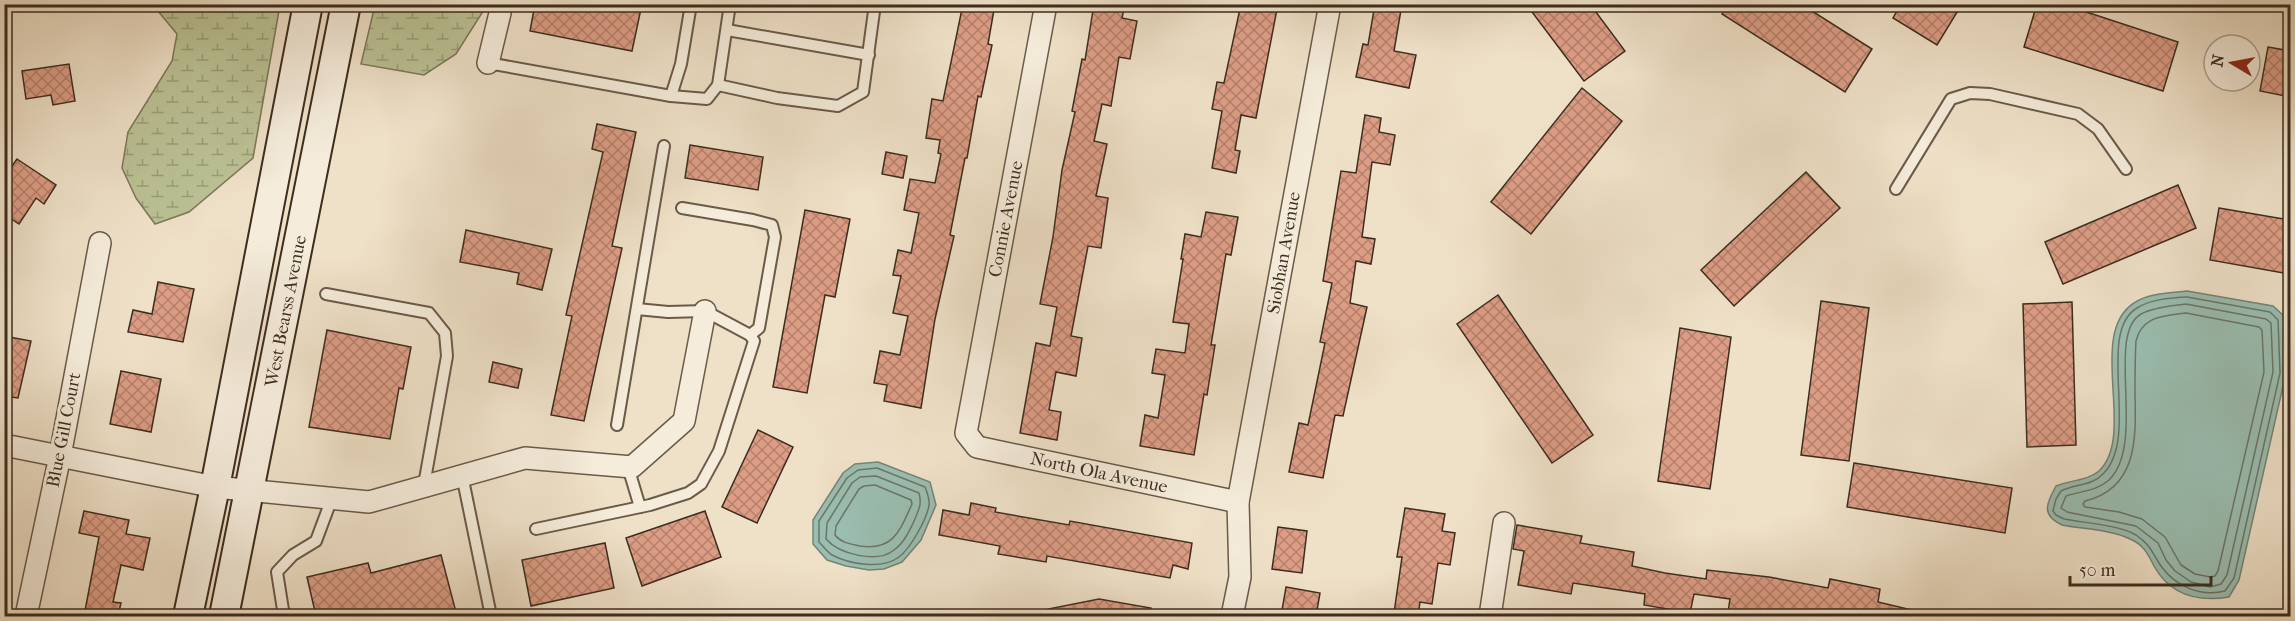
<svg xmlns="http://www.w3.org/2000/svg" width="2295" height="621" font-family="'IM FELL French Canon',serif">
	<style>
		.wetland { fill: url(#wetland-marsh); stroke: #7c785a; stroke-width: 1.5 }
		.water { fill: #9abeb1; stroke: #758477; stroke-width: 1.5 }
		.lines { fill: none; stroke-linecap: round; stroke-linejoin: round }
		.shore { stroke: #6c7668; stroke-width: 1.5 }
		.building { fill: url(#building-cross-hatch); stroke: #3d2d1f; stroke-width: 1.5 }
		.lane-casing { stroke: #6a5a49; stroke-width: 14 }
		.street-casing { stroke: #6a5a49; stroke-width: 24 }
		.secondary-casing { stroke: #3d2d1f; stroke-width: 32 }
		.lane { stroke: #f5ecdb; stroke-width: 10 }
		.street { stroke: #f5ecdb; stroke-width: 21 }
		.secondary { stroke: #f5ecdb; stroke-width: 28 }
		.labels { text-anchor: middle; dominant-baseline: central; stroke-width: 6; stroke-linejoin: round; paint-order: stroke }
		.street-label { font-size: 18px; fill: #3d2d1f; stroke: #f5ecdb }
	</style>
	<defs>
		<pattern id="wetland-marsh" width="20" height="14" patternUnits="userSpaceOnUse" patternTransform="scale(1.5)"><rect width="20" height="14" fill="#bbc295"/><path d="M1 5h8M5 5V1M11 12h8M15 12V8" fill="none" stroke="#999e79"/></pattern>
		<pattern id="building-cross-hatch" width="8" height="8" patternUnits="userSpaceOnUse" patternTransform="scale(1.5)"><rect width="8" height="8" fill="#dd9d85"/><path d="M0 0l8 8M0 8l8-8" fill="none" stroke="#b4806c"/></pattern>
	</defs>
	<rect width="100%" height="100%" fill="#efe1c8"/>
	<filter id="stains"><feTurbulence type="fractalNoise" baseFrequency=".00333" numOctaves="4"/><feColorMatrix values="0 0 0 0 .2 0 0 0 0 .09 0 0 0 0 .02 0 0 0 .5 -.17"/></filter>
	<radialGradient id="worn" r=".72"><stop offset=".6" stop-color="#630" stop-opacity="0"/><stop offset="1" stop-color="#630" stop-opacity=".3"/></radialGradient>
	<!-- wetland -->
	<g class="wetland">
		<polygon points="153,5 280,5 253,158 189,212 155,224 136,198 122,168 128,132 172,61 177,34"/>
		<polygon points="375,5 375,4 487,5 456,54 424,75 361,64"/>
	</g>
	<!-- water -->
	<g class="water">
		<path d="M2187,291L2273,306L2284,316L2286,373L2239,580L2229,597C2198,602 2170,595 2154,566C2148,554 2143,544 2130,539C2112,530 2083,529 2062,525C2041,515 2046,504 2056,486C2070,480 2087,481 2099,471C2137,435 2086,334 2134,303C2148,293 2171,293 2187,291Z"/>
		<polygon points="878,462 930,482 936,505 921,540 902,562 884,569 869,570 846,566 827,560 813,544 813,520 843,473 855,464"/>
	</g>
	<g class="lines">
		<!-- shore -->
		<g class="shore">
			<path d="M2187,297L2270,312L2278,320L2280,373L2234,578L2225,591C2201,597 2176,587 2161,566C2152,553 2151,545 2136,535C2120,525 2084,523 2064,519L2056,515L2053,511L2056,499L2061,491C2075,484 2092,486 2103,474C2141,437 2095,333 2137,308C2151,299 2171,298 2187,297Z"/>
			<path d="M2186,304L2266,319L2271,323L2273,372L2227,575L2221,584L2210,587L2191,582L2175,571L2166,560L2158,543L2136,526L2067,512L2061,508L2066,496C2081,491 2097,491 2109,480C2147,443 2105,335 2141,314C2154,307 2172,306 2186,304Z"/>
			<path d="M2186,313L2259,327L2262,330L2264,372L2218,571L2215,576L2210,577L2195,574L2181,565L2165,537L2142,519L2119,512L2085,507L2083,504L2085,501C2138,488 2136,438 2135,393C2135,376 2135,358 2136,341C2142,316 2163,316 2186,313Z"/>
			<path d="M877,468L925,487C927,492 930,500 929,505C927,519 910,549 899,557C882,570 849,564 832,555C827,552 823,546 819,542V521L847,478L858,470Z"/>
			<path d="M876,476L919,493C922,504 919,509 915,519C910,530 904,543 894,550C877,564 839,554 826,539L827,523L852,483L860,477Z"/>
			<path d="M875,485L911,500L912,504C900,530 894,551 860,546C851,544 841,543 835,535L836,526L859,489L864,486Z"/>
		</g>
	</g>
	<!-- building -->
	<g class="building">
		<polygon points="535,4 642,4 632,51 530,31"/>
		<polygon points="963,4 995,4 988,44 992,45 981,97 978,96 967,158 965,158 950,235 954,236 935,319 921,408 884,401 887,385 874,383 880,351 900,355 908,316 893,313 901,276 893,275 898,250 911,253 919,213 904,210 910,179 935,183 941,154 938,153 940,140 926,138 932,99 943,101"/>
		<polygon points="1094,4 1125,4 1122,18 1137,21 1130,59 1119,57 1111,106 1102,104 1094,141 1107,144 1096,196 1108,198 1101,248 1088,246 1071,336 1082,338 1076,376 1056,372 1049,410 1061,412 1057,440 1020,433 1036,343 1050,346 1057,307 1040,304 1053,237 1062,170 1075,112 1072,111 1082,59 1085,60"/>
		<polygon points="1241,4 1278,4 1256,118 1241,115 1235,150 1240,151 1236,173 1212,168 1222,111 1212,109 1217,82 1224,83"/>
		<polygon points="1375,4 1402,4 1394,51 1416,55 1409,88 1356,77 1363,44 1368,45"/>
		<polygon points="1526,4 1590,4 1625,51 1584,81"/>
		<polygon points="1728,4 1801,4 1872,49 1845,92 1722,14"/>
		<polygon points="1901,4 1962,4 1937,45 1893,18"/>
		<polygon points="2037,4 2062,4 2178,42 2163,91 2024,47"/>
		<polygon points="2268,47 2290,51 2290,97 2260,91"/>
		<polygon points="69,64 75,101 53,105 51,95 26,99 22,71"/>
		<polygon points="1582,88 1622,121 1531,234 1491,202"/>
		<polygon points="1365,115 1381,118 1379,132 1395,135 1390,165 1372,162 1362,237 1375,239 1371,264 1356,261 1350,303 1367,307 1343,416 1335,415 1323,478 1289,472 1299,423 1308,425 1325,343 1320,342 1332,283 1323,281 1341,171 1356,173"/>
		<polygon points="597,124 636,132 612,246 622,248 584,421 551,415 572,316 566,315 603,152 592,149"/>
		<polygon points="690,145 763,157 758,190 685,178"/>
		<polygon points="886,152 907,156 903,178 882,174"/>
		<polygon points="17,159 56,185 44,204 36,198 19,224 4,214 4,177"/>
		<polygon points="1806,172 1840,208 1734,306 1701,270"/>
		<polygon points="2178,185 2196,228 2063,284 2045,242"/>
		<polygon points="2219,208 2290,220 2290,274 2210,260"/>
		<polygon points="805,210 850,219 835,297 825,295 807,393 773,387"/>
		<polygon points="1206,212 1238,217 1231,255 1226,254 1211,345 1215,345 1207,395 1204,394 1194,455 1140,446 1145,415 1158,418 1165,375 1152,373 1156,349 1185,353 1189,324 1173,322 1183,259 1181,259 1185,234 1201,237"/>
		<polygon points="466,230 552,249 542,290 517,284 519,273 460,262"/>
		<polygon points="158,282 194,289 183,342 128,332 133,310 152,314"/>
		<polygon points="1498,295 1593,435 1552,463 1457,324"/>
		<polygon points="1821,301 1869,308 1849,461 1801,455"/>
		<polygon points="2072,302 2076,445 2027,447 2023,304"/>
		<polygon points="1680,328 1731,337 1710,489 1658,481"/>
		<polygon points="327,330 411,347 403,389 399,388 390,439 309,427"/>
		<polygon points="4,336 31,341 18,398 4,396"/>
		<polygon points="493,362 522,369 518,388 489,382"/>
		<polygon points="121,371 161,379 151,432 110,424"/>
		<polygon points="758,430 793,447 757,523 722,507"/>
		<polygon points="1854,463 2012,488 2005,533 1847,507"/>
		<polygon points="971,503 996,508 995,512 1069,525 1070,521 1192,543 1188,569 1173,565 1170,578 1047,556 1046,562 998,554 1000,546 939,535 943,510 969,515"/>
		<polygon points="1405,508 1445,514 1442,531 1455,533 1450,565 1438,563 1432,604 1420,602 1418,616 1394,613 1402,557 1397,557"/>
		<polygon points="84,511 129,520 126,534 150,538 143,570 121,565 113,602 121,603 118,616 84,616 99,537 79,533"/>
		<polygon points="705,511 721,557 642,586 626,538"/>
		<polygon points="1517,525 1582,536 1580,543 1634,552 1632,566 1665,573 1706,579 1707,570 1769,577 1828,588 1830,579 1880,589 1878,602 1912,610 1911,616 1761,616 1728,612 1730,599 1694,594 1690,613 1644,605 1645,594 1573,583 1571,594 1518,585 1524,551 1513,549"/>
		<polygon points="1278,527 1307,531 1302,573 1272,569"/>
		<polygon points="605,543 614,588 531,606 522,560"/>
		<polygon points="441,555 457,616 316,616 307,577 368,563 371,573"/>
		<polygon points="1286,587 1320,593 1316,616 1281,616"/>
		<polygon points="1099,599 1151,608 1150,616 1049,616 1048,609"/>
	</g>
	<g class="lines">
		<defs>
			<g id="lane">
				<polyline points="727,30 869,55"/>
				<polyline points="488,63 671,96 681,64 691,4"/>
				<polyline points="718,85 777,98 838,106 863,92 875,4"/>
				<polyline points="671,96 707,99 718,85 730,4"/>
				<polyline points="1896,189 1951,99 1970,93 1990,94 2078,114 2098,129 2126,169"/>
				<polyline points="682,208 753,220 772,225 775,237 759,328 750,335"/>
				<polyline points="326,294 429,313 445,333 447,356 424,485"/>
				<polyline points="617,425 664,146"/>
				<polyline points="628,467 640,507"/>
				<polyline points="462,475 491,616"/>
				<polyline points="536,529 650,505 688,493 701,484 719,451 754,341 750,335 705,311 668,312 637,309"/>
				<polyline points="284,616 277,572 293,555 316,541 332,498"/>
			</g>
			<g id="street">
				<polyline points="1046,4 966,433 977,447 1238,502"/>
				<polyline points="488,63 500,13 499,4"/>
				<polyline points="4,445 215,487 369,502 525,458 632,467 684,421 705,311"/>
				<polyline points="26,616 60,456 100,243"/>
				<polyline points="1232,616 1240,577 1238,502 1330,4"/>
				<polyline points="1490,616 1504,523"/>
			</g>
			<g id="secondary">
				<polyline points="188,616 215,487 308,4"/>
				<polyline points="224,616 346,4"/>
			</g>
		</defs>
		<!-- lane casing -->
		<use href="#lane" class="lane-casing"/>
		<!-- street casing -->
		<use href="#street" class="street-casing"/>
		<!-- secondary casing -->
		<use href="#secondary" class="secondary-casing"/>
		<!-- lane -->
		<use href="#lane" class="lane"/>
		<!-- street -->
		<use href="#street" class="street"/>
		<!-- secondary -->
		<use href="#secondary" class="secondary"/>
	</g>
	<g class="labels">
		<!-- street labels -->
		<g class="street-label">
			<text transform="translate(1006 219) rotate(-79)">Connie Avenue</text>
			<text transform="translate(1284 253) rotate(-80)">Siobhan Avenue</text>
			<text transform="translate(286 311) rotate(-79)">West Bearss Avenue</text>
			<text transform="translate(64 430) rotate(-79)">Blue Gill Court</text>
			<text transform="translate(1099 473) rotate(12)">North Ola Avenue</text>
		</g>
	</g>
	<!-- margin -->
	<rect width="2295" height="621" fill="none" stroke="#efe1c8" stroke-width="24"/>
	<rect x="6" y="6" width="2283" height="609" fill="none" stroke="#3d2d1f" stroke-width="3"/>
	<rect x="12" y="12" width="2271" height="597" fill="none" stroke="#3d2d1f" stroke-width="1.5"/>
	<!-- north arrow -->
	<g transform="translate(2232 63) rotate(280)"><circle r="28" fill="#f5ecdb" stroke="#aba090" stroke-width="1.5"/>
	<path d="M0-4.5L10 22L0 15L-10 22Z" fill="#8f2418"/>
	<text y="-9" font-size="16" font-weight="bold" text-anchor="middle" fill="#3d2d1f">N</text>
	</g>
	<!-- scale -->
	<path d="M2070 576v9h141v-9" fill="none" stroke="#3d2d1f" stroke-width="3"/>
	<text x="2079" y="576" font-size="18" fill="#3d2d1f" stroke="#f5ecdb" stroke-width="4.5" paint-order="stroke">50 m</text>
	<rect width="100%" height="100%" filter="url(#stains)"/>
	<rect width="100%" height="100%" fill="url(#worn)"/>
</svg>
